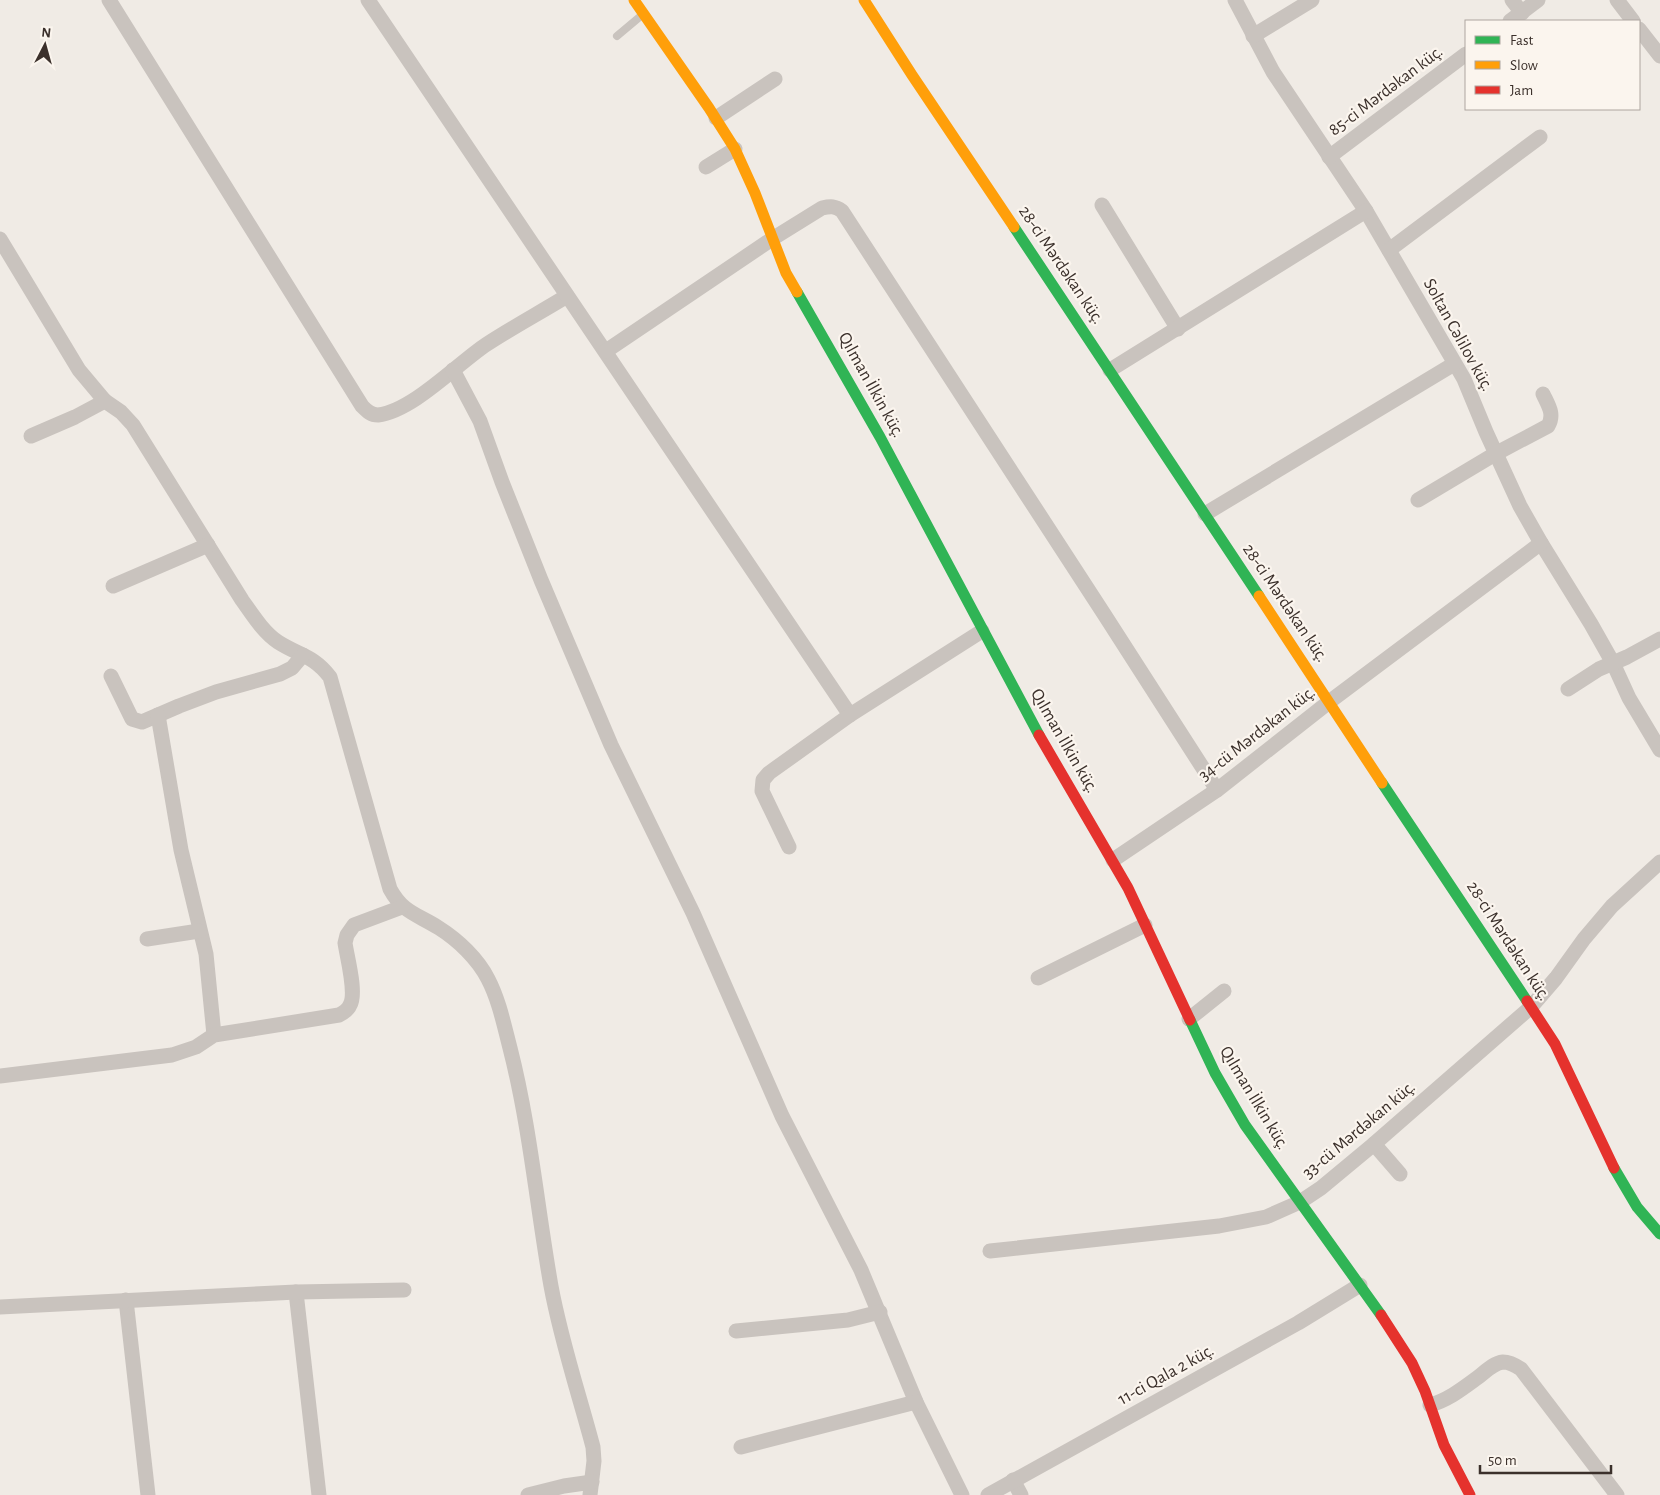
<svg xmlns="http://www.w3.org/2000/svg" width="1660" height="1495" font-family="'Alegreya Sans',sans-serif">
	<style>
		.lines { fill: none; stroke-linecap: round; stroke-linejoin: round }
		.lane { stroke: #c9c3be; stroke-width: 8 }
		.street { stroke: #c9c3be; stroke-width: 15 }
		.fast { stroke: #30b455; stroke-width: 11 }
		.slow { stroke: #ff9f0a; stroke-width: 11 }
		.jam { stroke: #e5322d; stroke-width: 11 }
		.labels { text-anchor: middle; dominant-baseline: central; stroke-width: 4.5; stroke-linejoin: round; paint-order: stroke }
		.street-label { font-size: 18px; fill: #3b302b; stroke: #fbf5ee }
	</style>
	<rect width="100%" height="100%" fill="#f0ebe5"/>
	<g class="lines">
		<!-- lane -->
		<polyline class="lane" points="617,36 642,15"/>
		<!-- street -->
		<g class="street">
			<path d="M109,0L362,406C367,411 371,415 378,415C413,411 458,363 487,344C513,327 541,312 567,296"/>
			<polyline points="368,0 850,715"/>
			<polyline points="1235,0 1273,72 1366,211 1464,379 1486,432 1520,506 1541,543 1591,624 1613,663 1629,698 1660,750"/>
			<polyline points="1512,0 1522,13"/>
			<polyline points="1617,0 1633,21"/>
			<polyline points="1510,21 1538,0"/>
			<polyline points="1639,29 1660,56"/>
			<polyline points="1253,36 1312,0"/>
			<polyline points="716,118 775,79"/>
			<polyline points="1329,157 1466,54"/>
			<polyline points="706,167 735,149"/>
			<polyline points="1102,205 1178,329"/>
			<path d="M0,239L79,370L105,401L121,412L133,425L242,600C252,614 263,632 278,642C300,656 313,655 330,677L390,889C403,913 417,914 439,928C458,940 478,959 488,979C499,1000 504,1025 510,1048C530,1126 537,1207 551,1286C561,1341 579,1394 593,1447L594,1461L590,1495"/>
			<polyline points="1389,250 1540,137"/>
			<path d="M606,351L772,239L822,208C831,206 835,206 842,211L1104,614L1217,790"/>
			<polyline points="453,370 480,421 502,482 541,580 611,745 693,913 782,1116 861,1270 916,1402 962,1495"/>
			<polyline points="1110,370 1366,211"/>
			<polyline points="31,436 75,417 105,401"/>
			<path d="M1418,500L1495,454L1548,426C1555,414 1548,405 1543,394"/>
			<polyline points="1205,514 1454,364"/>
			<polyline points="113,586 208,545"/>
			<polyline points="111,676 132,719 142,722 179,706 216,692 280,674 292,668 303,655"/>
			<polyline points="1568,689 1599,669 1627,657 1660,639"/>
			<polyline points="158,715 181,850 206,954 214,1035"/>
			<polyline points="789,847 762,791 763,780 769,773 850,715 982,631"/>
			<polyline points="1113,860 1217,790 1329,702 1541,543"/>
			<polyline points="147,939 199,931"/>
			<polyline points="1038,978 1145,925"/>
			<polyline points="1189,1019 1224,991"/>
			<path d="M0,1076L172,1055L196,1047L214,1035L339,1015C343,1013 348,1010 350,1005C357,993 347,957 345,943L347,935L354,925L402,907"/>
			<polyline points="1374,1144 1400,1174"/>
			<polyline points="990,1251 1219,1226 1266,1217 1300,1202 1321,1188 1374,1144 1531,1007 1556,978 1584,939 1612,906 1660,862"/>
			<polyline points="296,1292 319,1495"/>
			<polyline points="126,1300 148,1495"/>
			<polyline points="0,1307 296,1292 404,1290"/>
			<polyline points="736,1331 848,1320 880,1312"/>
			<path d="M1430,1405C1448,1400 1462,1389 1477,1378C1485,1372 1493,1363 1503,1362C1510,1362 1515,1365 1521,1369L1617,1495"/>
			<polyline points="741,1447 916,1402"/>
			<polyline points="1013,1480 1021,1495"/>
			<polyline points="528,1495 564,1486 592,1482"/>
			<polyline points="988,1495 1298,1323 1360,1285"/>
		</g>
		<!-- fast -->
		<g class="fast">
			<polyline points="1014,227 1259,596"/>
			<polyline points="797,292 880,437 1039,735"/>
			<polyline points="1382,783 1527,1001"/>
			<polyline points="1190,1020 1215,1073 1245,1125 1381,1315"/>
			<polyline points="1614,1168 1637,1207 1660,1234"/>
		</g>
		<!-- slow -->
		<g class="slow">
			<polyline points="634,0 709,108 735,149 755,193 786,273 797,292"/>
			<polyline points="864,0 912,75 1014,227"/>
			<polyline points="1259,596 1382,783"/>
		</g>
		<!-- jam -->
		<g class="jam">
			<polyline points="1039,735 1128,888 1190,1020"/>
			<polyline points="1527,1001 1555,1044 1614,1168"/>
			<polyline points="1381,1315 1412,1363 1425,1391 1444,1445 1470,1495"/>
		</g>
	</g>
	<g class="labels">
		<!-- street labels -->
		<g class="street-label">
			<text transform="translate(1386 91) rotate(-37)">85-ci Mərdəkan küç.</text>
			<text transform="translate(1061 265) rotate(56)">28-ci Mərdəkan küç.</text>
			<text transform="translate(1458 335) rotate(61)">Soltan Cəlilov küç.</text>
			<text transform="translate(871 385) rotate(61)">Qılman İlkin küç.</text>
			<text transform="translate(1285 603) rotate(56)">28-ci Mərdəkan küç.</text>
			<text transform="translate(1257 734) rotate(-38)">34-cü Mərdəkan küç.</text>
			<text transform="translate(1064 741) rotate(60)">Qılman İlkin küç.</text>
			<text transform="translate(1508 941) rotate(57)">28-ci Mərdəkan küç.</text>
			<text transform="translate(1254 1098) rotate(59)">Qılman İlkin küç.</text>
			<text transform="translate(1359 1130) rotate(-40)">33-cü Mərdəkan küç.</text>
			<text transform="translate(1166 1375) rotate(-29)">11-ci Qala 2 küç.</text>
		</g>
	</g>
	<!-- legend -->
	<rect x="1465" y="20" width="175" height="90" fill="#fbf5ee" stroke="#aea6a0"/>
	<rect x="1475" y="36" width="25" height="8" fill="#30b455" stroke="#aea6a0"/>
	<text x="1510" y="45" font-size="15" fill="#3b302b">Fast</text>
	<rect x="1475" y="61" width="25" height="8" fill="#ff9f0a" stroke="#aea6a0"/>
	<text x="1510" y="70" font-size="15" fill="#3b302b">Slow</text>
	<rect x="1475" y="86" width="25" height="8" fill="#e5322d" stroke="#aea6a0"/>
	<text x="1510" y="95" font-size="15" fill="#3b302b">Jam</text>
	<!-- north arrow -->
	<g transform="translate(45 45) rotate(6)" stroke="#fbf5ee" stroke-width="4" paint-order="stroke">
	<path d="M0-4L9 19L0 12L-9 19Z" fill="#3b302b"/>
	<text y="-8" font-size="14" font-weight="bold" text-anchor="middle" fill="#3b302b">N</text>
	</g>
	<!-- scale -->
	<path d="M1480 1465v8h131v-8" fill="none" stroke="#3b302b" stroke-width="2.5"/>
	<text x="1488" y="1465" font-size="15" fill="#3b302b" stroke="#fbf5ee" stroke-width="4" paint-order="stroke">50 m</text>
</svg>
